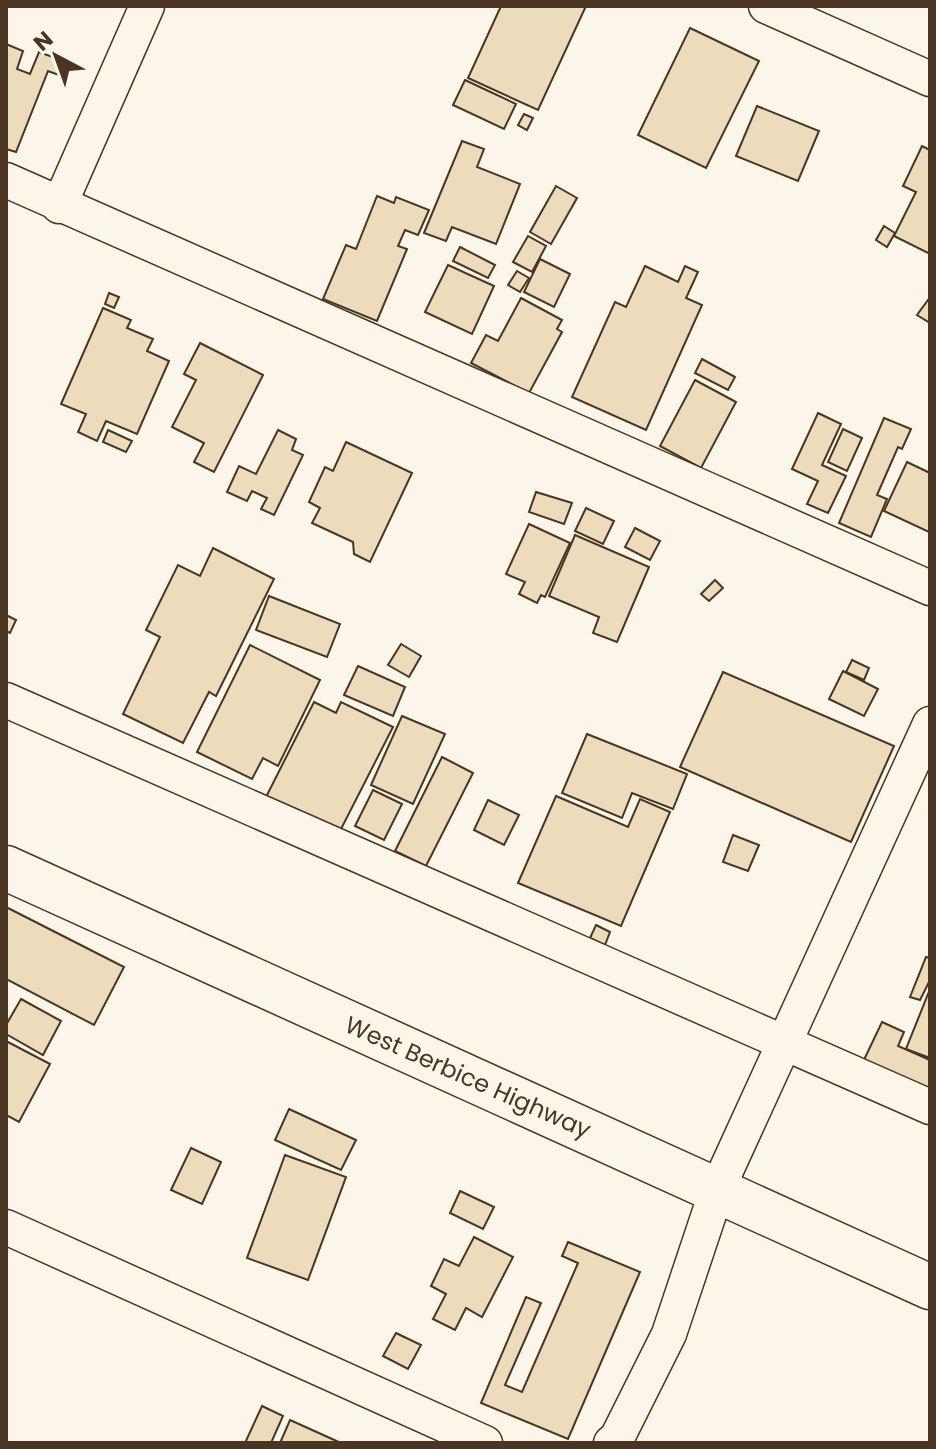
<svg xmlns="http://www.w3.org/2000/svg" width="936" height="1449" font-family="Poppins,sans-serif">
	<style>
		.building { fill: #ecdcbc; stroke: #4a3520; stroke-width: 2 }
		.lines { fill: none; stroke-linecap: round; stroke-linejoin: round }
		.minor-casing { stroke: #4a3520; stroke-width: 37 }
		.primary-casing { stroke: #4a3520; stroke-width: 47 }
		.minor { stroke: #fbf6e9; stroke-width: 34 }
		.primary { stroke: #fbf6e9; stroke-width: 44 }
		.labels { text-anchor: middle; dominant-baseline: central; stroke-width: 6; stroke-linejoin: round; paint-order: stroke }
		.street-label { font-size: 24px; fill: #4a3520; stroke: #fbf6e9 }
	</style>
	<rect width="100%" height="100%" fill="#fbf6e9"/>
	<!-- building -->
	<g class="building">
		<polygon points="501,6 586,6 538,110 468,78"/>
		<polygon points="690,28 759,61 706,168 638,135"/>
		<polygon points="6,44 23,51 17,69 30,74 39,52 72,64 67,78 48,71 16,152 6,149"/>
		<polygon points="465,80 516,104 504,129 453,105"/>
		<polygon points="757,106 819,131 798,181 736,156"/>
		<polygon points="524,114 533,118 527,130 518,125"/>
		<polygon points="462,141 484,149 477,167 520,184 496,244 452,227 446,241 424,233"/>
		<polygon points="922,146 930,150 930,254 894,236 916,192 903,186"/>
		<polygon points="556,186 577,198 551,244 530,232"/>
		<polygon points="377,196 394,203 396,197 429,210 418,235 405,230 398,246 407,249 377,321 323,299 346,245 356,249"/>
		<polygon points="884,226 895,233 887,247 876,240"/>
		<polygon points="528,236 546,246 532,272 513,262"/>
		<polygon points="460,247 495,265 488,278 453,261"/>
		<polygon points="540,259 570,274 554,307 524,292"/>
		<polygon points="448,265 494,286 472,334 425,312"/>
		<polygon points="645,266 678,282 685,266 698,272 686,298 702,305 646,430 572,397 615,302 626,307"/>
		<polygon points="517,271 529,278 520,292 508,285"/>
		<polygon points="109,293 119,297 114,308 105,304"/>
		<polygon points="521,298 562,320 557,329 562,332 529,393 471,363 486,335 498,341"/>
		<polygon points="928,300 930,301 930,323 917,315"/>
		<polygon points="103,308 131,320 127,328 153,339 147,351 169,361 137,434 106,421 97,441 78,432 86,414 61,404"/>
		<polygon points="200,343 263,375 214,472 194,462 204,443 172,427 196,380 184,374"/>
		<polygon points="702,359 735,377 728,390 695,373"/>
		<polygon points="695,380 736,402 701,468 660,446"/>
		<polygon points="818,413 841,424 822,465 846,476 828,513 807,504 818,481 792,469"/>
		<polygon points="884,418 911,429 902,449 898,447 877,495 887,499 871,537 839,523"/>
		<polygon points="843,429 862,438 847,471 828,462"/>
		<polygon points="108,430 132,441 126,452 103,442"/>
		<polygon points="278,430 296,439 292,450 303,455 274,515 261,509 267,498 252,491 247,501 227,492 239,466 256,474"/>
		<polygon points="346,442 412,473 370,562 354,554 353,542 312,523 320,508 309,502 325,467 333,471"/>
		<polygon points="907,462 930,473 929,532 884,511"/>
		<polygon points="536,492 572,503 564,524 529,512"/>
		<polygon points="586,508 614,521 603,544 575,531"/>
		<polygon points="529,524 570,543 545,597 541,595 537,603 519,594 525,582 506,574"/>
		<polygon points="635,528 660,541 650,560 625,547"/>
		<polygon points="575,535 649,567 617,642 593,633 599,617 549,596"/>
		<polygon points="213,548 274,579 216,696 209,692 183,743 123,714 160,637 146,630 178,565 200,576"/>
		<polygon points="715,580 723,588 709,601 701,594"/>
		<polygon points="269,596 340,624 327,657 256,630"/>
		<polygon points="6,615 16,620 10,633 6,631"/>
		<polygon points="401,644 421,656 409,677 388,665"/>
		<polygon points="250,645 320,680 278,766 263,758 252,779 197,752"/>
		<polygon points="852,660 869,668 864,680 846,672"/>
		<polygon points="358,666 405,687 393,716 344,695"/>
		<polygon points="843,671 878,689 864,716 829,699"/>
		<polygon points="723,672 894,746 851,842 680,767"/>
		<polygon points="314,702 336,713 341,702 393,727 339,833 266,797"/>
		<polygon points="402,716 445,734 413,804 371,785"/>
		<polygon points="587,734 687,774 673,809 632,793 622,818 562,793"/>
		<polygon points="442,757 473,773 426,866 395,851"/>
		<polygon points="373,790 402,804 384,840 355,826"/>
		<polygon points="556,796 628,827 640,799 670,812 621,926 518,883"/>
		<polygon points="488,800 519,815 504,845 474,830"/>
		<polygon points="733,835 759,845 748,871 723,862"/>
		<polygon points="6,907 124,967 94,1025 6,979"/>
		<polygon points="596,925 610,932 605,945 590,938"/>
		<polygon points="926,957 930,958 930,980 920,1000 910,997"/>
		<polygon points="930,989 930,1058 906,1049"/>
		<polygon points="21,999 61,1021 43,1055 6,1034 6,1025"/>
		<polygon points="882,1022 904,1032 898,1046 930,1060 930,1094 862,1064"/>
		<polygon points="6,1041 50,1064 19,1122 6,1115"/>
		<polygon points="289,1109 356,1140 341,1170 275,1140"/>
		<polygon points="191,1148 221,1162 202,1204 171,1190"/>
		<polygon points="285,1155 346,1177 308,1280 247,1258"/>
		<polygon points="460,1191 494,1207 483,1229 450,1213"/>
		<polygon points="474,1237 513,1257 482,1317 466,1308 455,1330 433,1319 446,1294 431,1286 444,1259 459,1266"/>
		<polygon points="568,1242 640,1272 568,1439 481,1403 526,1297 541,1303 505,1385 522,1392 578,1263 562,1256"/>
		<polygon points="396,1333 421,1345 408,1369 383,1356"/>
		<polygon points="262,1406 283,1416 271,1443 245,1443"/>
		<polygon points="290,1420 341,1443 280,1443"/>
	</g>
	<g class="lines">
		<defs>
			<g id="minor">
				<polyline points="766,6 930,79"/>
				<polyline points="6,180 930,588"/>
				<polyline points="59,206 147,6"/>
				<polyline points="6,700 930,1107"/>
				<polyline points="6,1227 485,1443"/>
				<polyline points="611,1443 617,1438 669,1334 717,1190 930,724"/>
			</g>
			<polyline id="primary" points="6,868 930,1287"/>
		</defs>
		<!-- minor casing -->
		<use href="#minor" class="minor-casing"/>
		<!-- primary casing -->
		<use href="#primary" class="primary-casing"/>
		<!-- minor -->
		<use href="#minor" class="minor"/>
		<!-- primary -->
		<use href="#primary" class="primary"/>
	</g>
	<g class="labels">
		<!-- street labels -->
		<g class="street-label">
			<text transform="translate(468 1077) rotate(24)">West Berbice Highway</text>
		</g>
	</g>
	<!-- border -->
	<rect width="936" height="1449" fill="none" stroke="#4a3520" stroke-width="16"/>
	<!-- north arrow -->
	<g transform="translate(56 56) rotate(319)" stroke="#fbf6e9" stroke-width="6" paint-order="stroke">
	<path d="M0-6L14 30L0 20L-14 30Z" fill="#4a3520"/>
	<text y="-12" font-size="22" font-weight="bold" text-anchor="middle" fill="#4a3520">N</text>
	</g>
</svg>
